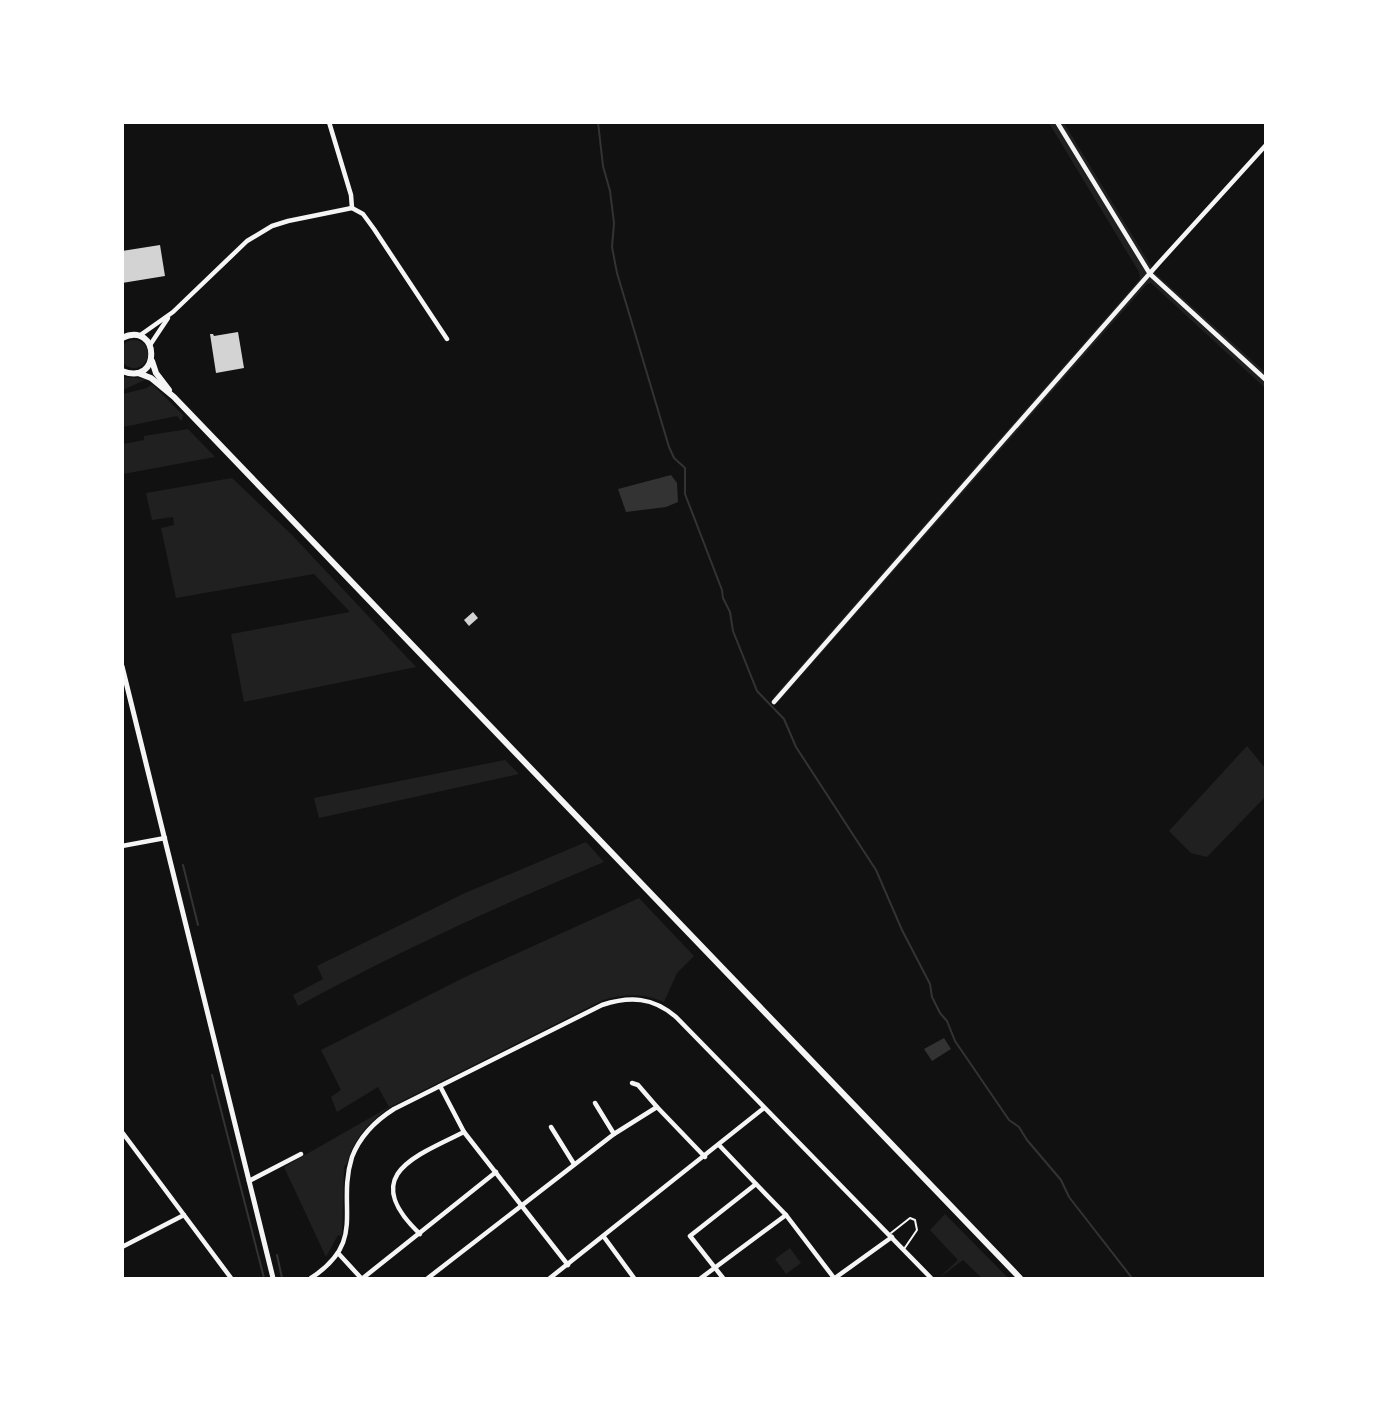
<svg xmlns="http://www.w3.org/2000/svg" width="1388" height="1401" font-family="'Fira Sans',sans-serif">
	<style>
		.green { fill: #202020 }
		.water { fill: #333 }
		.lines { fill: none; stroke-linecap: round; stroke-linejoin: round }
		.stream { stroke: #333; stroke-width: 2 }
		.building { fill: #d3d3d3 }
		.service { stroke: #f5f5f5; stroke-width: 2 }
		.minor { stroke: #f5f5f5; stroke-width: 4.5 }
		.tertiary { stroke: #f5f5f5; stroke-width: 5 }
		.primary { stroke: #f5f5f5; stroke-width: 6 }
	</style>
	<rect width="100%" height="100%" fill="#111"/>
	<!-- green -->
	<g class="green">
		<polygon points="1049,123 1064,123 1156,274 1265,372 1265,388 1151,283 1147,284 777,703 773,698 1140,279 1139,272"/>
		<circle cx="134" cy="354" r="14"/>
		<polygon points="122,377 147,379 123,390"/>
		<polygon points="152,384 183,415 182,419 181,421 177,416 123,427 123,394 147,388"/>
		<polygon points="188,429 215,457 123,474 123,444 144,440 144,436"/>
		<polygon points="232,478 292,535 416,667 244,702 231,634 350,612 314,574 176,598 161,528 174,525 173,517 152,520 146,493"/>
		<polygon points="1247,746 1265,768 1265,797 1207,857 1191,853 1169,831"/>
		<polygon points="505,760 519,774 319,818 314,798"/>
		<path d="M586,842L604,862C500,905 397,952 298,1006L293,995L323,979L317,966L465,893Z"/>
		<path d="M639,898L694,956L677,973L664,1002C643,993 624,994 603,1000L390,1107C369,1122 353,1139 347,1164L344,1166L342,1236L338,1235L326,1257L284,1167L389,1107L378,1087L337,1112L331,1097L341,1090L321,1050L465,977Z"/>
		<polygon points="945,1214 1008,1278 982,1278 963,1260 939,1278 958,1260 930,1230"/>
		<polygon points="790,1248 801,1263 786,1274 775,1259"/>
	</g>
	<!-- water -->
	<g class="water">
		<polygon points="671,475 677,483 678,502 666,507 626,512 618,489"/>
		<polygon points="944,1038 951,1049 932,1061 924,1049"/>
	</g>
	<g class="lines">
		<!-- stream -->
		<g class="stream">
			<polyline points="598,122 603,166 610,191 614,223 612,247 617,273 669,447 674,458 685,468 685,494 722,590 723,598 730,612 733,631 757,691 784,719 796,747 876,870 902,930 930,984 932,997 940,1013 947,1021 955,1041 1009,1120 1019,1127 1027,1140 1061,1180 1069,1197 1132,1278"/>
			<polyline points="183,865 198,925"/>
			<polyline points="212,1075 264,1278"/>
			<polyline points="277,1255 282,1278"/>
		</g>
	</g>
	<!-- building -->
	<g class="building">
		<polygon points="160,245 165,276 122,283 122,251"/>
		<polygon points="238,332 244,368 216,373 210,334 213,334 214,336"/>
		<polygon points="473,612 478,618 469,626 464,620"/>
	</g>
	<g class="lines">
		<!-- service -->
		<polyline class="service" points="891,1233 910,1218 915,1220 917,1230 904,1249"/>
		<!-- minor -->
		<g class="minor">
			<polyline points="329,122 351,195 352,208"/>
			<polyline points="1057,122 1150,274 1266,380"/>
			<polyline points="139,336 173,312 247,241 272,226 288,221 352,208 363,214 374,229 447,339"/>
			<polyline points="150,345 168,318"/>
			<polyline points="774,702 1158,264 1266,145"/>
			<polyline points="122,846 165,838"/>
			<polyline points="632,1083 638,1085 657,1107"/>
			<polyline points="440,1086 464,1132 568,1265"/>
			<polyline points="595,1103 614,1134"/>
			<polyline points="551,1127 574,1164"/>
			<polyline points="122,1132 231,1278"/>
			<polyline points="719,1145 756,1184"/>
			<polyline points="249,1181 301,1154"/>
			<path d="M420,1234C359,1176 413,1157 464,1132"/>
			<polyline points="604,1237 634,1278"/>
			<polyline points="122,1247 184,1215"/>
			<polyline points="338,1253 361,1278"/>
			<path d="M311,1278C368,1241 336,1208 352,1157C360,1136 375,1121 394,1109L602,1005C630,996 653,997 676,1017L931,1278"/>
			<polyline points="363,1278 496,1172"/>
			<polyline points="428,1278 614,1134 657,1107 705,1157"/>
			<polyline points="550,1278 764,1108"/>
			<polyline points="701,1278 786,1215"/>
			<polyline points="723,1278 690,1236 756,1184 786,1215 834,1278"/>
			<polyline points="835,1278 892,1237"/>
		</g>
		<!-- tertiary -->
		<polyline class="tertiary" points="122,666 273,1278"/>
		<!-- primary -->
		<g class="primary">
			<path d="M122,338C160,320 162,387 122,371"/>
			<polyline points="152,361 156,373 169,390"/>
			<polyline points="138,373 151,378 174,397 1020,1278"/>
		</g>
	</g>
	<!-- border -->
	<rect width="1388" height="1401" fill="none" stroke="#ffffff" stroke-width="248"/>
</svg>
